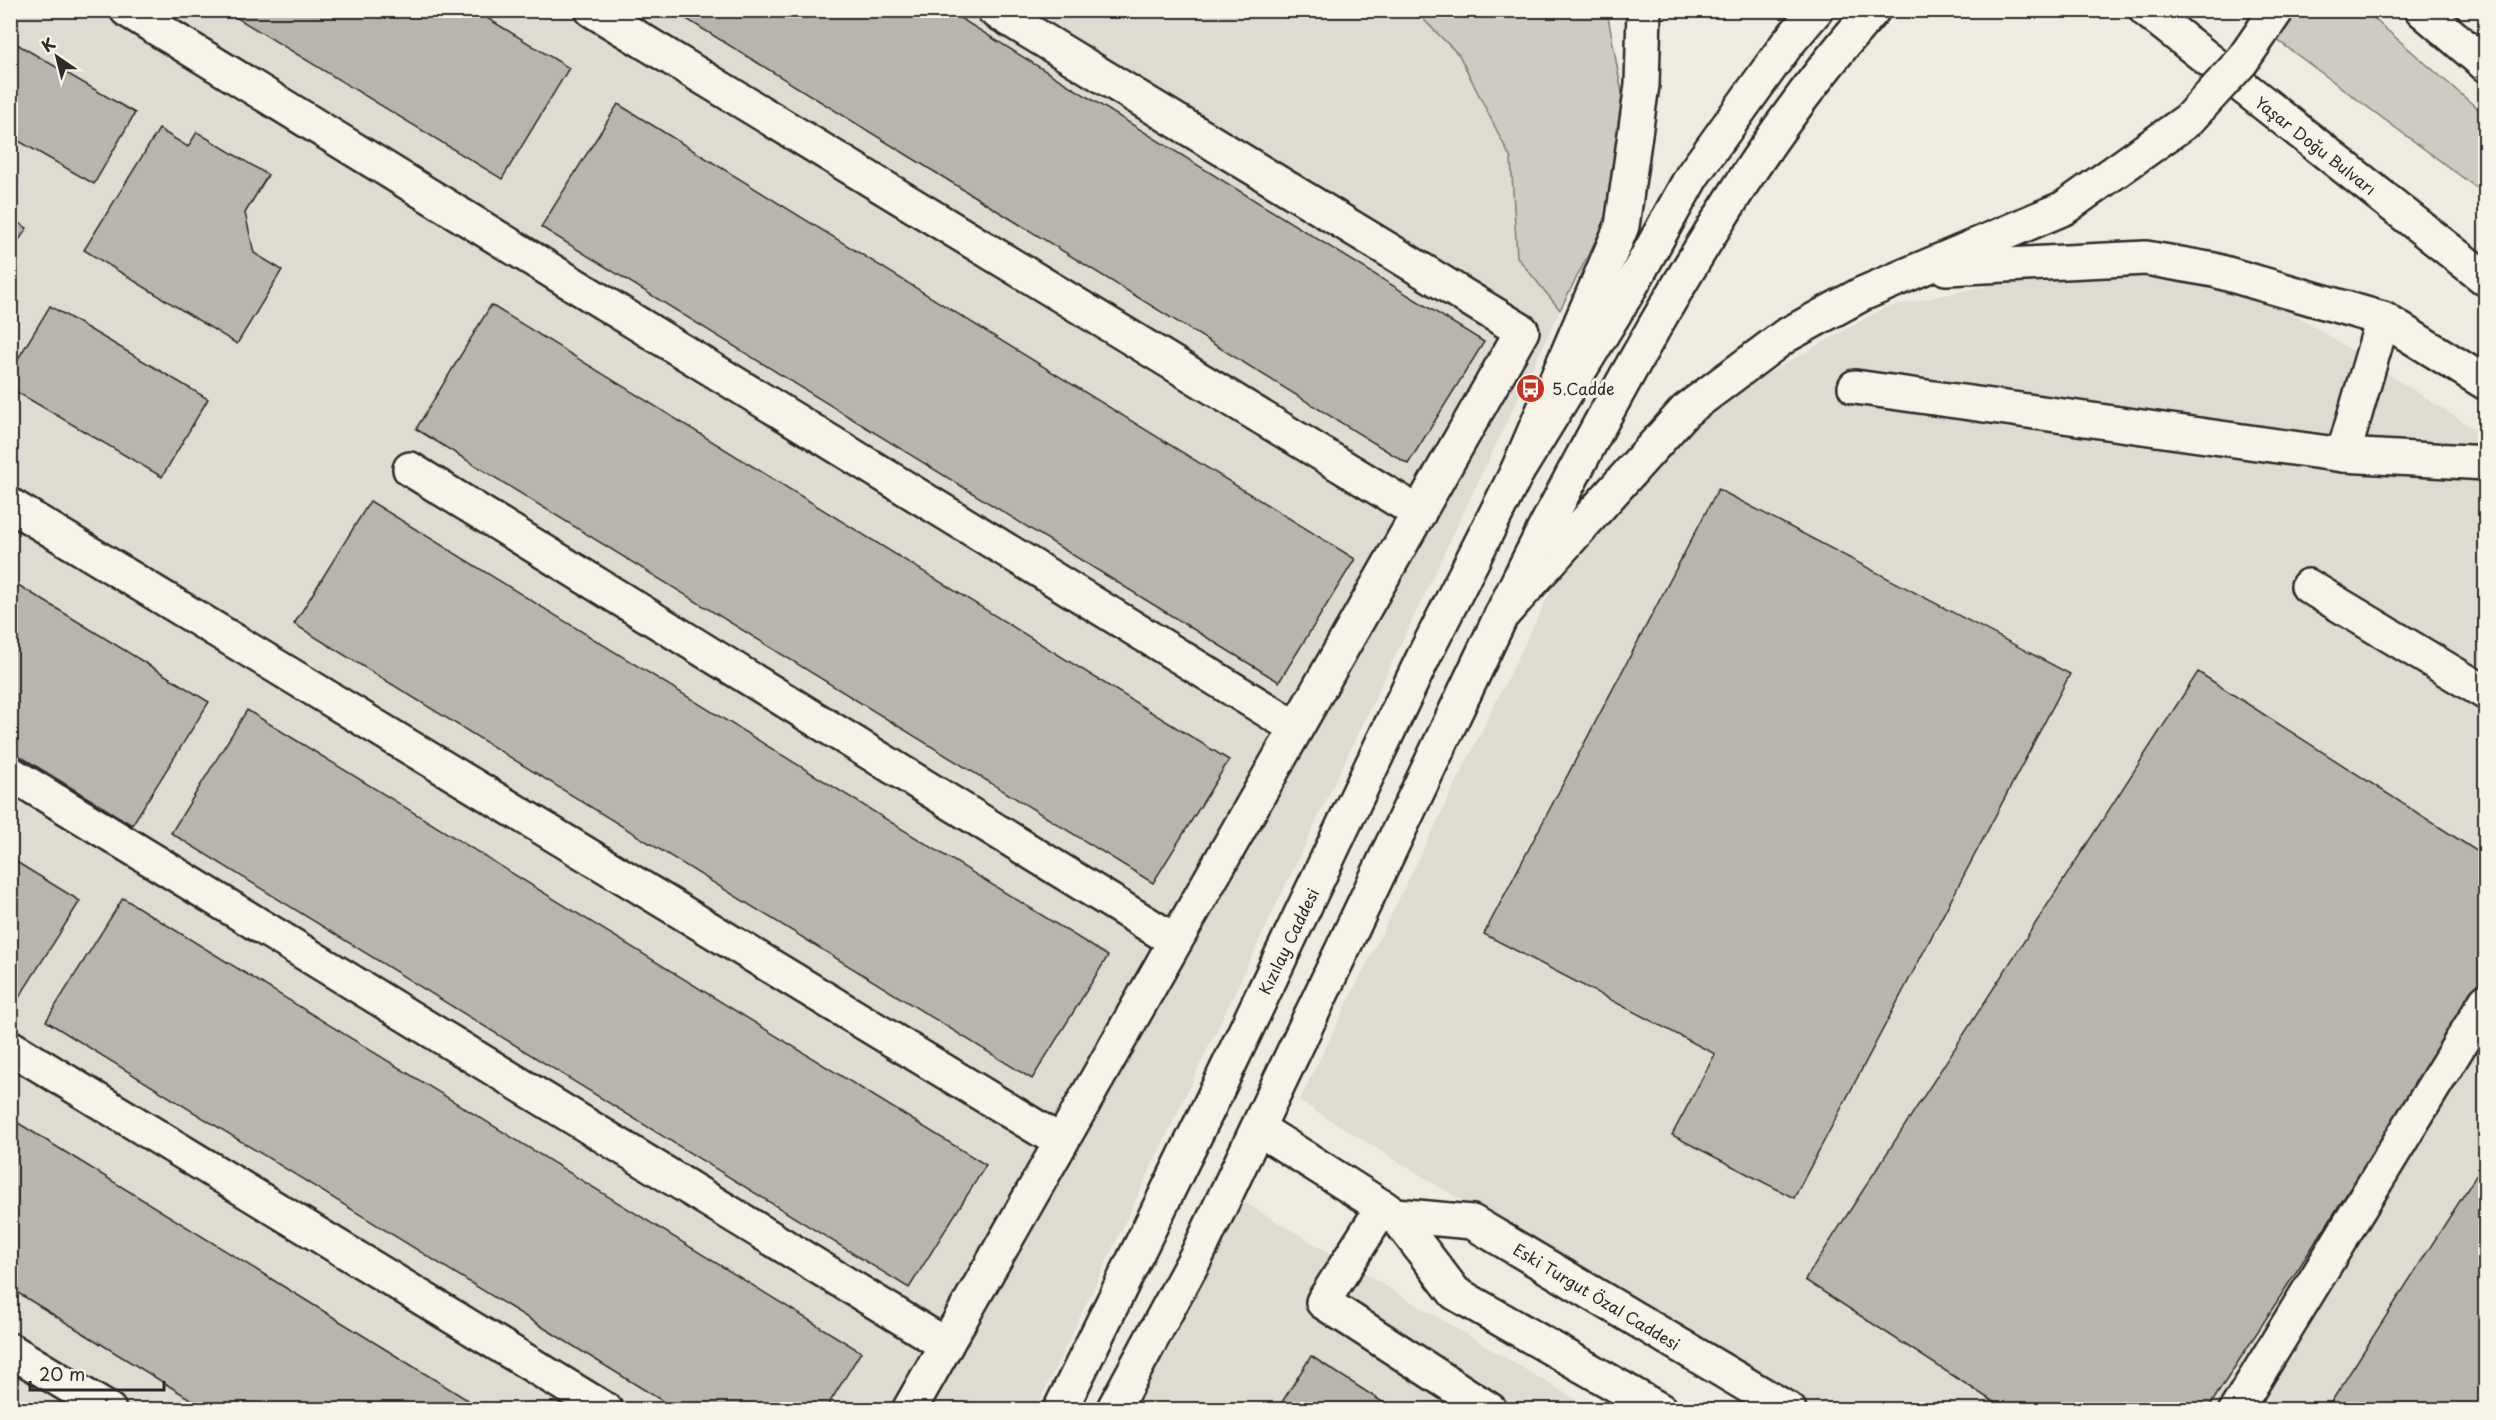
<svg xmlns="http://www.w3.org/2000/svg" width="2496" height="1420" font-family="'Playpen Sans',sans-serif">
	<style>
		.built { fill: #dedbd1 }
		.green { fill: #cfcbc2; stroke: #7d7b76; stroke-width: 1.5 }
		.building { fill: #b8b5ae; stroke: #2b2b2b; stroke-width: 1.5 }
		.lines { fill: none; stroke-linecap: round; stroke-linejoin: round }
		.minor-casing { stroke: #2b2b2b; stroke-width: 38 }
		.major-casing { stroke: #2b2b2b; stroke-width: 38 }
		.highway-casing { stroke: #2b2b2b; stroke-width: 38 }
		.minor { stroke: #f7f3e8; stroke-width: 33 }
		.major { stroke: #f7f3e8; stroke-width: 33 }
		.highway { stroke: #f7f3e8; stroke-width: 33 }
		.major-bridge-casing { stroke: #2b2b2b; stroke-width: 38; stroke-linecap: butt }
		.major-bridge { stroke: #f7f3e8; stroke-width: 33 }
		.labels { text-anchor: middle; dominant-baseline: central; stroke-width: 6; stroke-linejoin: round; paint-order: stroke }
		.street-label { font-size: 16px; fill: #2b2b2b; stroke: #f7f3e8 }
		.poi-label { font-size: 16px; fill: #2b2b2b; stroke: #f7f3e8; text-anchor: start }
	</style>
	<rect width="100%" height="100%" fill="#efebe0"/>
	<filter id="ink" filterUnits="userSpaceOnUse"><feTurbulence type="fractalNoise" baseFrequency=".0167" numOctaves="2"/><feDisplacementMap in="SourceGraphic" scale="12" xChannelSelector="R" yChannelSelector="G"/><feConvolveMatrix kernelMatrix="1 2 1 2 8 2 1 2 1" color-interpolation-filters="sRGB"/></filter>
	<g filter="url(#ink)">
		<!-- built -->
		<g class="built">
			<polygon points="10,11 1607,11 1612,208 1560,310 1036,1409 11,1409"/>
			<polygon points="2108,260 2284,307 2485,436 2485,1409 1804,1409 1299,1101 1576,540 1725,398 1884,308"/>
			<polygon points="1239,1199 1592,1409 1126,1410"/>
		</g>
		<!-- green -->
		<g class="green">
			<polygon points="1415,11 1607,11 1626,115 1612,208 1560,310 1517,257 1511,159 1459,55"/>
			<polygon points="2238,11 2365,11 2485,115 2485,194"/>
		</g>
		<!-- building -->
		<g class="building">
			<polygon points="224,10 474,10 569,68 502,179"/>
			<polygon points="672,10 947,10 1484,342 1408,464"/>
			<polygon points="10,40 135,113 94,184 10,136"/>
			<polygon points="618,104 1355,559 1279,682 541,227"/>
			<polygon points="159,129 188,147 197,132 268,175 245,213 254,253 282,270 237,344 84,250"/>
			<polygon points="10,177 18,182 10,195"/>
			<polygon points="10,218 27,228 10,254"/>
			<polygon points="491,305 1229,760 1153,883 416,429"/>
			<polygon points="50,306 208,399 162,477 10,388 10,372"/>
			<polygon points="1718,489 2070,674 1794,1198 1672,1135 1715,1054 1484,934"/>
			<polygon points="370,501 1108,956 1032,1079 294,624"/>
			<polygon points="10,580 209,702 132,825 10,750"/>
			<polygon points="2198,672 2486,857 2486,978 2207,1410 2006,1410 1805,1280"/>
			<polygon points="247,710 986,1165 909,1288 171,833"/>
			<polygon points="10,858 80,901 10,1012"/>
			<polygon points="123,898 861,1352 825,1410 677,1410 46,1021"/>
			<polygon points="10,1118 484,1410 208,1410 10,1288"/>
			<polygon points="2486,1160 2486,1410 2326,1410"/>
			<polygon points="1311,1356 1395,1410 1277,1410"/>
		</g>
		<g class="lines">
			<defs>
				<g id="minor">
					<polyline points="127,10 1296,728"/>
					<polyline points="592,10 1419,513"/>
					<polyline points="1855,387 2343,455 2383,319"/>
					<polyline points="2343,455 2486,463"/>
					<polyline points="410,469 1175,941"/>
					<polyline points="10,505 1061,1142"/>
					<polyline points="2308,586 2486,693"/>
					<polyline points="10,773 946,1345"/>
					<polyline points="10,1047 606,1410"/>
					<polyline points="1259,1129 1395,1215 1455,1293 1660,1410"/>
					<polyline points="1383,1207 1323,1302 1490,1410"/>
					<polyline points="1395,1215 1472,1222 1789,1410"/>
					<polyline points="10,1350 109,1410"/>
					<polyline points="909,1410 1522,331 994,10"/>
					<polyline points="2236,1410 2486,1001"/>
				</g>
				<g id="major">
					<polyline points="2146,10 2486,279"/>
					<polyline points="2422,10 2486,65"/>
					<polyline points="1946,268 2146,258 2214,270 2383,319 2486,383"/>
					<polyline points="1060,1410 1210,1105 1424,656 1517,472 1622,226 1642,85 1644,10"/>
					<polyline points="1113,1410 1198,1253 1501,616 1685,411 1785,336 1862,294 2064,208"/>
				</g>
				<g id="highway">
					<polyline points="1517,472 1627,293 1692,176 1787,44 1816,10"/>
					<path d="M1501,616C1549,517 1601,420 1656,324C1720,214 1788,105 1873,10"/>
				</g>
			</defs>
			<!-- minor casing -->
			<use href="#minor" class="minor-casing"/>
			<!-- major casing -->
			<use href="#major" class="major-casing"/>
			<!-- highway casing -->
			<use href="#highway" class="highway-casing"/>
			<!-- minor -->
			<use href="#minor" class="minor"/>
			<!-- major -->
			<use href="#major" class="major"/>
			<!-- highway -->
			<use href="#highway" class="highway"/>
			<defs>
				<polyline id="major-bridge" points="2064,208 2188,120 2242,61 2277,10"/>
			</defs>
			<!-- major-bridge casing -->
			<use href="#major-bridge" class="major-bridge-casing"/>
			<!-- major-bridge -->
			<use href="#major-bridge" class="major-bridge"/>
		</g>
	</g>
	<!-- icons -->
	<defs>
		<symbol id="bus-disc" viewBox="-11 -11 22 22"><circle r="9.5" fill="#c8321e" stroke="#f7f3e8"/><path d="M-5-6H5V4H4V6H2V4H-2V6H-4V4H-5ZM-3.5-4V0h7V-4ZM-3.5 1.2v1.5H-2V1.2ZM2 1.2v1.5H3.5V1.2Z" fill="#fff"/></symbol>
	</defs>
	<g fill-rule="evenodd">
		<use href="#bus-disc" x="1514" y="372" width="33" height="33"/>
	</g>
	<g class="labels">
		<!-- street labels -->
		<g class="street-label">
			<text transform="translate(2316 145) rotate(38)">Yaşar Doğu Bulvarı</text>
			<text transform="translate(1288 941) rotate(-64)">Kızılay Caddesi</text>
			<text transform="translate(1597 1296) rotate(31)">Eski Turgut Özal Caddesi</text>
		</g>
		<!-- poi labels -->
		<g class="poi-label">
			<text x="1552" y="388">5.Cadde</text>
		</g>
	</g>
	<!-- margin -->
	<rect width="2496" height="1420" fill="none" stroke="#f7f3e8" stroke-width="36"/>
	<rect x="18" y="18" width="2460" height="1384" fill="none" stroke="#2b2b2b" stroke-width="2" filter="url(#ink)"/>
	<!-- north arrow -->
	<g transform="translate(57 57) rotate(325)" stroke="#f7f3e8" stroke-width="4.5" paint-order="stroke">
	<path d="M0-4.5L10 22L0 15L-10 22Z" fill="#2b2b2b"/>
	<text y="-9" font-size="16" font-weight="bold" text-anchor="middle" fill="#2b2b2b">K</text>
	</g>
	<!-- scale -->
	<path d="M30 1381v9h134v-9" fill="none" stroke="#2b2b2b" stroke-width="3"/>
	<text x="39" y="1381" font-size="18" fill="#2b2b2b" stroke="#f7f3e8" stroke-width="4.5" paint-order="stroke">20 m</text>
</svg>
